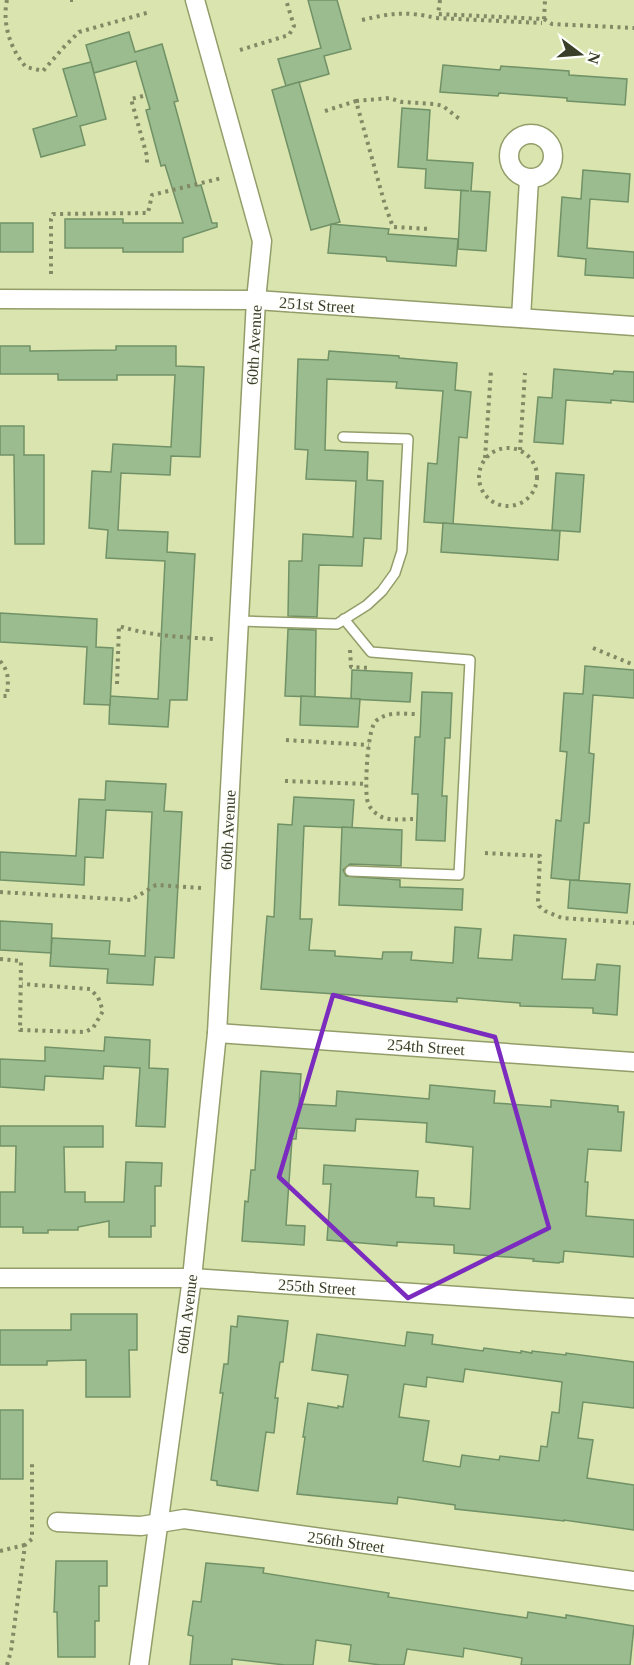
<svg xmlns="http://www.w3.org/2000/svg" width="634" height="1665" font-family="Georgia,serif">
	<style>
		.building { fill: #9bbc8f; stroke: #719166; stroke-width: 1.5; fill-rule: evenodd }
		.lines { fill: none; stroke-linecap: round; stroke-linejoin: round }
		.lane-casing { stroke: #929d69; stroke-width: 12 }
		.street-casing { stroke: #929d69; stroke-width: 21 }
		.path { stroke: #828965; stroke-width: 4; stroke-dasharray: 3 4.5; stroke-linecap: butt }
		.lane { stroke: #fff; stroke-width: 9 }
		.street { stroke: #fff; stroke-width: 18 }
		.marked { fill: none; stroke: #7b2cbf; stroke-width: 4.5; stroke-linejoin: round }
		.labels { text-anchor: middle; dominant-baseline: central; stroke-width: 4.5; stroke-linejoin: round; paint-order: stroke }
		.street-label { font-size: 16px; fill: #393e28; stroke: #fefffa }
	</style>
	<rect width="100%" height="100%" fill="#d9e4ae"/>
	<!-- building -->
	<g class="building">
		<polygon points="308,0 337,0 351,49 324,56 329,74 286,86 278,59 321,48"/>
		<polygon points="129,32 135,52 162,44 178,101 174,102 197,186 201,185 212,223 217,223 217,227 183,238 183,252 123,252 123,248 65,248 65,219 123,219 123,223 183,223 165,165 161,166 146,110 150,109 136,61 94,73 86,45"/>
		<polygon points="91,62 106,119 80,126 85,145 41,157 33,129 77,116 63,69"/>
		<polygon points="443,65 500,70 501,66 569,71 569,75 627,79 625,105 567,101 567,98 499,93 498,96 440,92"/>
		<polygon points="299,82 340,222 311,230 272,90"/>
		<polygon points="402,108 430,110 427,160 473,163 471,191 490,192 486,251 458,249 461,190 469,191 425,188 426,169 398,167"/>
		<polygon points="583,170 630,174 628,202 590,199 587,248 634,252 634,278 585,275 586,259 558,256 562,197 581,199"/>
		<rect x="0" y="223" width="33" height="29"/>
		<polygon points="331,224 389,229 388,234 458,239 456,266 387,261 386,257 328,253"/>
		<polygon points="0,346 30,346 30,351 116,350 116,346 176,346 176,366 204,367 200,457 171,456 170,475 121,473 118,530 168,532 167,552 195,554 187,700 170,700 168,727 109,724 110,696 158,699 165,561 106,558 108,530 89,528 92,471 111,472 113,444 171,447 175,375 117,375 117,380 58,380 58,374 0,374"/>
		<polygon points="329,351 399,356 399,358 457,363 455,390 471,392 467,438 459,437 453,524 424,522 428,463 437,464 443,391 396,388 397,382 327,379 325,450 368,452 367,480 383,481 381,539 364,538 362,566 319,565 317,617 288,616 289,561 302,561 303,534 353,537 356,481 306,479 308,450 295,449 298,359 328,360"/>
		<polygon points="554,369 613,374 614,371 634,372 634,402 611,400 611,403 566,400 563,444 534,442 538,397 552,398"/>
		<polygon points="0,426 24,426 24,455 44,455 44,544 15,544 14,455 0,455"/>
		<polygon points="556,473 584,475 580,532 552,530"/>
		<polygon points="443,523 560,531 558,560 441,552"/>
		<polygon points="0,613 97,619 96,647 113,648 110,705 84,704 87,647 0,642"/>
		<polygon points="288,629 316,630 315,697 285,696"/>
		<polygon points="585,666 634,670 634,698 593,695 589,753 594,754 589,823 584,823 579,880 570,880 630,884 627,913 568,908 570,880 551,878 556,820 561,821 567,752 560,751 564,693 583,694"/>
		<polygon points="352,670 412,673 410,702 351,699"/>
		<polygon points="422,692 452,693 450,738 445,738 442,796 447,796 445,841 416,840 418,794 412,794 415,737 420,737"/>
		<polygon points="301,696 360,699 358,727 300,725"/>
		<polygon points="106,781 166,784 164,811 182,812 174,958 155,957 153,985 107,983 108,969 50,966 52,938 110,941 109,954 145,956 152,812 106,810 103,858 85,857 84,885 0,880 0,852 76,856 79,799 105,800"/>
		<polygon points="294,797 354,800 352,828 304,826 300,919 312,919 309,950 335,951 335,956 382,959 383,952 412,952 411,960 453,963 455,927 481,929 478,958 512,960 514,935 566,939 562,979 595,980 597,964 620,966 617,1015 593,1013 593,1008 520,1006 520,1003 457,998 457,1002 261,989 267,916 274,917 278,824 292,825"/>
		<polygon points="342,827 402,830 401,866 350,864 343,870 346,876 400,880 400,887 463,889 462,910 339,905"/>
		<polygon points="0,921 52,924 51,953 0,950"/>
		<polygon points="105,1037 150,1040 149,1068 168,1069 165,1127 136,1126 140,1068 104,1066 103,1079 45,1076 44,1090 0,1087 0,1059 45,1061 45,1047 104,1051"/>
		<polygon points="261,1071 301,1074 299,1104 336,1106 337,1091 429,1099 430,1085 495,1091 494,1103 551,1107 551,1100 618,1106 618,1112 624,1112 621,1151 588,1149 585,1182 588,1182 586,1216 634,1220 634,1257 564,1251 563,1262 560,1262 559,1263 533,1261 534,1259 454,1253 454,1245 397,1242 397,1246 327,1240 331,1184 323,1184 324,1165 418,1171 416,1197 434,1198 434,1206 470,1209 473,1147 426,1142 427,1123 377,1120 356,1119 355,1131 297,1128 296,1139 292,1139 286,1225 305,1226 304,1245 242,1241 245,1201 248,1202 251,1170 255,1170"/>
		<polygon points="0,1126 103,1126 103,1147 64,1147 65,1192 85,1192 85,1202 124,1202 126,1162 162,1163 161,1186 155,1186 155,1226 151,1226 151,1237 109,1237 109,1221 78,1227 78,1230 48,1230 48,1233 23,1233 23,1227 0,1227 0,1192 15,1192 16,1146 0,1146"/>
		<polygon points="71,1314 137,1314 137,1350 129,1350 130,1397 86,1397 86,1360 47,1361 47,1365 0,1365 0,1330 71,1330"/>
		<polygon points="238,1316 288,1321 283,1362 280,1362 275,1398 278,1398 274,1433 266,1432 258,1491 217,1485 217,1481 211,1480 223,1393 220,1393 224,1364 228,1364 231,1326 237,1327"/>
		<path d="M407,1332L433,1335L432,1344L483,1351L484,1348L521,1353V1351L532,1353V1351L566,1355V1353L634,1362V1408L583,1402L578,1438L593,1440L587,1478L634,1485V1530L564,1520V1521L455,1509V1505L398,1497L397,1504L297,1494L305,1437H303L308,1403L338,1408V1406L343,1407L348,1375L312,1370L317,1334L405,1346ZM465,1369L562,1382L559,1413L552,1412L547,1447L541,1446L539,1461L500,1456L499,1460L462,1455L460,1467L423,1461L429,1421L399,1417L404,1384L426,1387L427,1377L463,1382Z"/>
		<rect x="0" y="1410" width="23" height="69"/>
		<polygon points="56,1561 107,1561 107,1586 99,1586 99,1621 95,1621 95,1657 58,1657 57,1612 54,1612"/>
		<polygon points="206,1563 264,1568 263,1573 389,1593 388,1597 527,1618 528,1612 566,1618 566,1615 634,1626 630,1665 521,1665 522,1658 464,1648 463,1657 407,1649 404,1665 381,1665 349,1661 351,1645 316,1640 313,1665 285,1665 232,1659 232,1665 190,1665 193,1636 188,1635 193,1601 201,1602"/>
	</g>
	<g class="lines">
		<defs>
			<g id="lane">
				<polyline points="344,619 371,652 470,660 459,875 350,871"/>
				<polyline points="239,621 337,624 367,605 382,591 395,573 402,551 408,439 343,437"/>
			</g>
			<g id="street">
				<circle cx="531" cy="156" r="22"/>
				<polyline points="0,299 256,300 634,326"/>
				<polyline points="521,318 529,179"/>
				<polyline points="217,1033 634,1062"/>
				<polyline points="0,1278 192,1278 634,1308"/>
				<polyline points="57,1522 141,1526 184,1519 634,1581"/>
				<polyline points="139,1665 192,1278 217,1033 256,300 262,241 195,0"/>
			</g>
		</defs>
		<!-- lane casing -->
		<use href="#lane" class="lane-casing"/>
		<!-- street casing -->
		<use href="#street" class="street-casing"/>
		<!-- path -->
		<g class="path">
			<path d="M7,0C2,23 10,49 26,67L43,71L63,48L79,32L150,12"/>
			<polyline points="70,0 76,0"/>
			<polyline points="440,0 438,14 544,19 545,0"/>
			<polyline points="544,19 552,24 634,28"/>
			<path d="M362,20C391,13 407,11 436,18L542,23"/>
			<polyline points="240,50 289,35 294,26 286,0"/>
			<polyline points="143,96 131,99 147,156 147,164"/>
			<polyline points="356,101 389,98 402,102 435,104 443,106 462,121"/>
			<polyline points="325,111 356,101 385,205 393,227 431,229"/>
			<polyline points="51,274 51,219 53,214 148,213 152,195 222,178"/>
			<circle cx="508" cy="477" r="29"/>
			<polyline points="520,450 525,373"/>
			<polyline points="485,458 491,371"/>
			<polyline points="593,648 634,665"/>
			<polyline points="350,650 351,667 371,668"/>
			<path d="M0,661C10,672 8,682 7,696H0"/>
			<path d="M117,684L119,626C150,636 181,637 213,639"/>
			<polyline points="286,740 369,745"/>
			<polyline points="285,781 367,784"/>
			<path d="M413,819C402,819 386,822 377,814C372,811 368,805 367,799C365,786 367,729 376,721C387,711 403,714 417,714"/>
			<polyline points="485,853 540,856 538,900 539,906 545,911 562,918 634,923"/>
			<polyline points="0,892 131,900 156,885 201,888"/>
			<polyline points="0,959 21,961 20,1030 85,1032 93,1028 103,1011 98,997 90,989 22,984"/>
			<polyline points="0,1551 25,1545"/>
			<polyline points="7,1665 11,1651 25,1545 32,1539 32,1462"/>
		</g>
		<!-- lane -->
		<use href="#lane" class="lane"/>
		<!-- street -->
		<use href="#street" class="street"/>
	</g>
	<!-- marked area -->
	<path class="marked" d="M333,995L495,1037L549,1228L408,1298L279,1177Z"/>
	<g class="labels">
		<!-- street labels -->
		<g class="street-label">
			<text transform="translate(317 305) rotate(4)">251st Street</text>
			<text transform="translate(254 345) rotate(-87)">60th Avenue</text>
			<text transform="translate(228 830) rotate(-87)">60th Avenue</text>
			<text transform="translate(426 1047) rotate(4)">254th Street</text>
			<text transform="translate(317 1287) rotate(4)">255th Street</text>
			<text transform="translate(187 1314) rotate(-83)">60th Avenue</text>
			<text transform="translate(346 1542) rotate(8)">256th Street</text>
		</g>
	</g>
	<!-- north arrow -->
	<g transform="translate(580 54) rotate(106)" stroke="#fefffa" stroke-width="4.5" paint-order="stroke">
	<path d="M0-4.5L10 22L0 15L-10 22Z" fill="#393e28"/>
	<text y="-9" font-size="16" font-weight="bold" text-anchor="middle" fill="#393e28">N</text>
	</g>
</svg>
